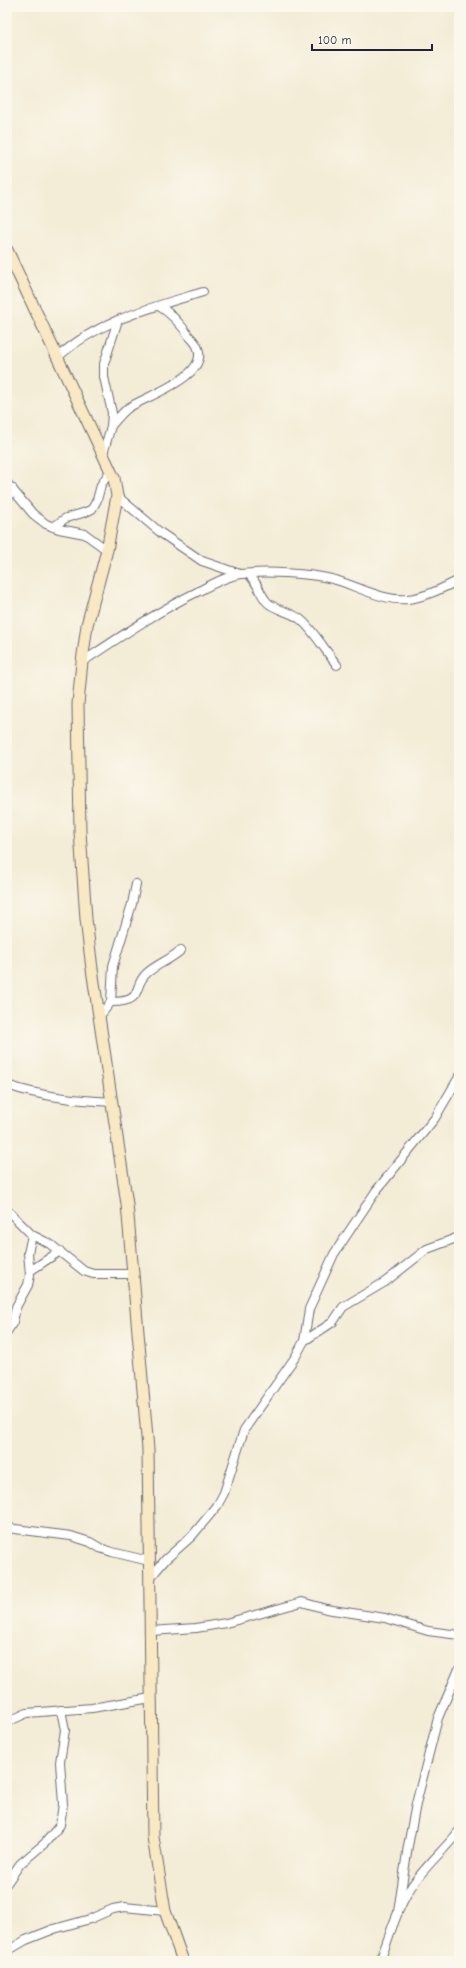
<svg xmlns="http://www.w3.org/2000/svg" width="466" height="1968" font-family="'Comic Neue',sans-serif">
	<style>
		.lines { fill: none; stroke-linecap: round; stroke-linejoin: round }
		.street-casing { stroke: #6b6971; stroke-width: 10 }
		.secondary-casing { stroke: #6b6971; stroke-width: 13 }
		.street { stroke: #fff; stroke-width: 8 }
		.secondary { stroke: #f8e8c3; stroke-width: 11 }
	</style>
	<rect width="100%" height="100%" fill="#fbf7ec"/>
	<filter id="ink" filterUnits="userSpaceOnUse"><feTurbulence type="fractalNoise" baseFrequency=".025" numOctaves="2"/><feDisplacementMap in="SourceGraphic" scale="8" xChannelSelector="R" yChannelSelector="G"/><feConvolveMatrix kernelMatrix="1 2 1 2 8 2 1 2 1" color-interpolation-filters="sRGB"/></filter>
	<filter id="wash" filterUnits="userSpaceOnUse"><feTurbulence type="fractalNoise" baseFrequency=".012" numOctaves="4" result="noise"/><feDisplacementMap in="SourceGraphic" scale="16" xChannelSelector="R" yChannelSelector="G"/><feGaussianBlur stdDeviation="0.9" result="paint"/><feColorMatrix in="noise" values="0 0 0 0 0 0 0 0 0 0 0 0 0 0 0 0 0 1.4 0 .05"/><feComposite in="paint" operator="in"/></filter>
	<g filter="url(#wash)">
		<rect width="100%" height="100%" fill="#f3ecd6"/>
	</g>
	<g filter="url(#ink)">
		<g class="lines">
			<defs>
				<g id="street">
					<path d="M58,357C97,321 153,307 203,292"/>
					<path d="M111,426C116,420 122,413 128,408C146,396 212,376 197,346C195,342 192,339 189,336C180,323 172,314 159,306"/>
					<polyline points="103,454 111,426 112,413 104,377 104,364 118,320"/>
					<polyline points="7,483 33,514 46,524 59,529 85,534 107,550"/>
					<polyline points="117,496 161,533 202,561 240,574"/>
					<polyline points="7,501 12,488"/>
					<polyline points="53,527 66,518 86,512 92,509 97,500 101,485 111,470"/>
					<path d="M248,574C258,582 259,593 267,602C273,609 291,612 300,619C311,627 327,653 337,665"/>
					<path d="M82,662C120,637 158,611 199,591C212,584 227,576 241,574C264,571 309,573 332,579C356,585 383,602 408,599C426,597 443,588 459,580"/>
					<path d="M111,1002C146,1002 131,987 147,973C157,964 170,960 181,950"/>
					<polyline points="99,1017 111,1002 113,966 132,904 136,884"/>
					<path d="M7,1085C42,1097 76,1100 113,1102"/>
					<polyline points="7,1210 32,1235 50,1244 84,1271 93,1274 133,1274"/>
					<polyline points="30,1271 60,1251"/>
					<polyline points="7,1332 13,1322 16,1307 28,1285 30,1275 28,1253 32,1235"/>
					<polyline points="304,1341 309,1309 334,1254 376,1191 435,1118 459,1077"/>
					<polyline points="7,1528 71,1536 90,1542 100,1548 112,1552 149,1561"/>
					<polyline points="150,1578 166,1559 192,1536 217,1506 224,1493 244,1430 296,1356 304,1341 333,1322 343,1307 385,1282 427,1249 459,1237"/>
					<polyline points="150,1631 196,1628 226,1623 302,1602 326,1609 385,1618 428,1631 459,1635"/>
					<polyline points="7,1722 27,1713 92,1708 151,1698"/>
					<polyline points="7,1883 20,1864 45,1843 60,1825 63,1804 60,1762 65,1730 61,1710"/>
					<polyline points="398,1912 408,1846 416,1804 438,1718 459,1669"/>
					<polyline points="7,1951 26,1940 54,1929 90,1919 113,1909 124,1907 165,1911"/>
					<path d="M380,1961C389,1938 395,1914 408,1892C421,1869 443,1852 459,1831"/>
				</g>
				<polyline id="secondary" points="7,250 114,478 117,496 107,550 87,625 82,662 78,704 80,832 86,919 92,969 127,1204 148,1449 153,1837 165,1911 183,1961"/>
			</defs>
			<!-- street casing -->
			<use href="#street" class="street-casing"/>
			<!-- secondary casing -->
			<use href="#secondary" class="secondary-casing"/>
			<!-- street -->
			<use href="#street" class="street"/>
			<!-- secondary -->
			<use href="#secondary" class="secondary"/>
		</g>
	</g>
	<!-- margin -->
	<rect width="466" height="1968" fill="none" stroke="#fbf7ec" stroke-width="24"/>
	<!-- scale -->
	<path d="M312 44v6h120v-6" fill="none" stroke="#22223b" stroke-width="2"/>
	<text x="318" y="44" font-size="12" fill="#22223b" stroke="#fbf7ec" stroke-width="3" paint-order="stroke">100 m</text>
</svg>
